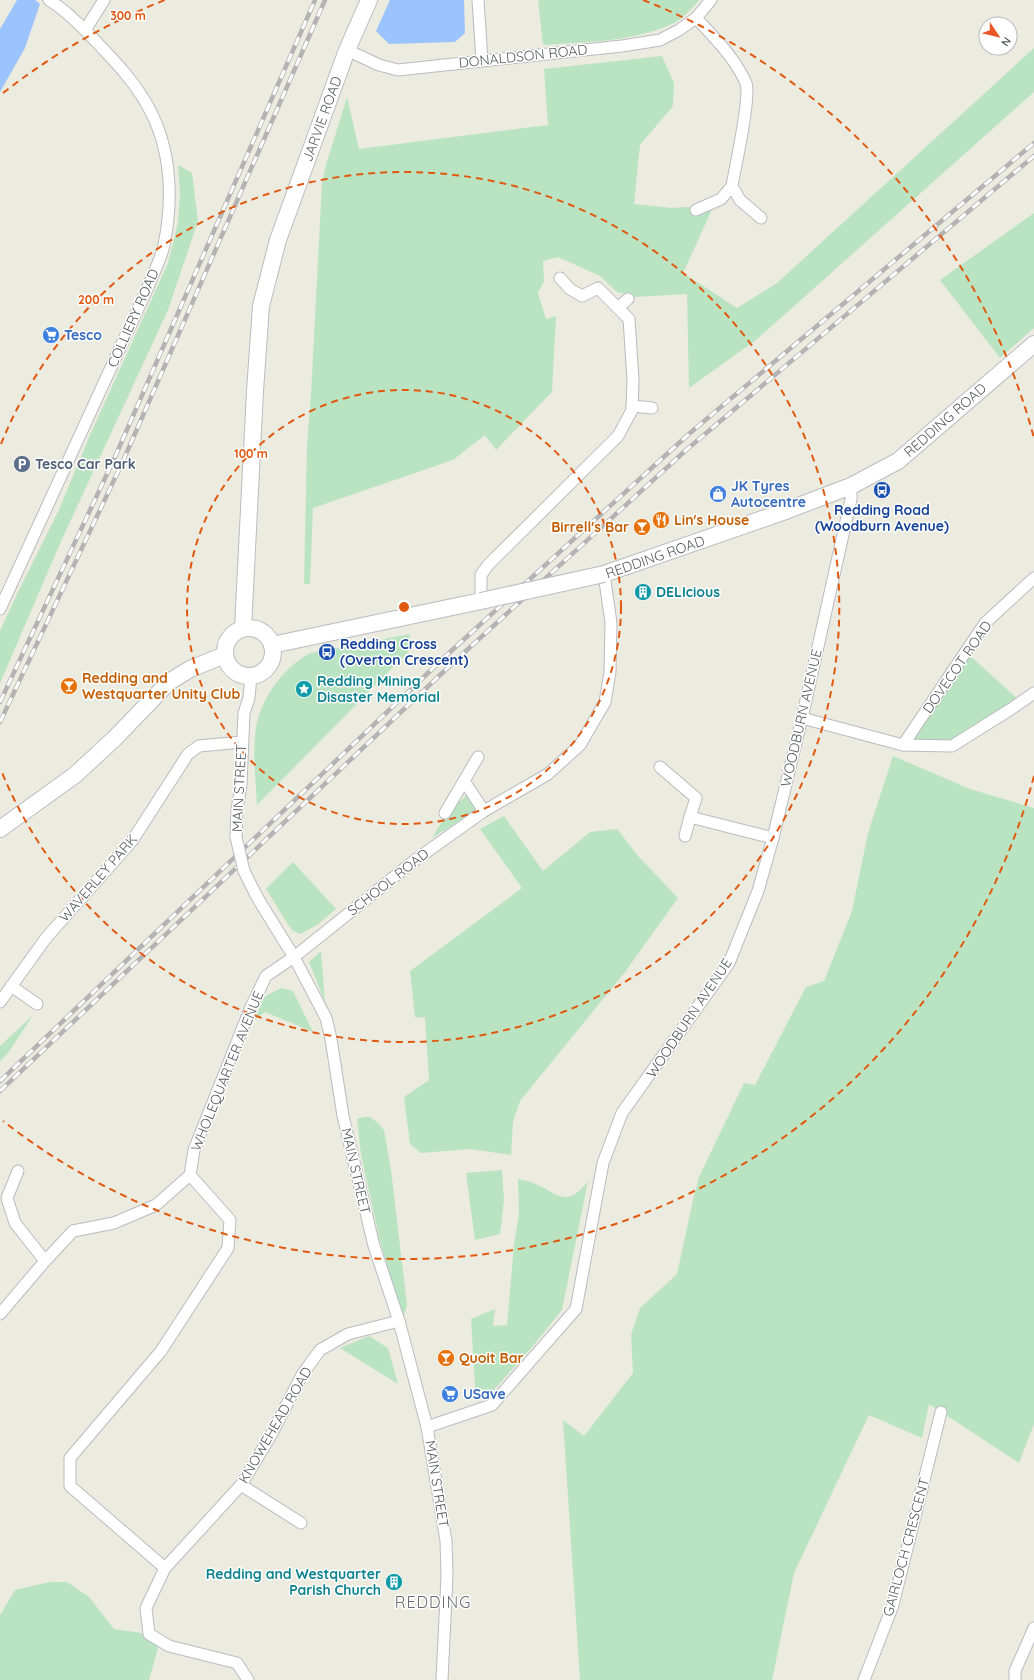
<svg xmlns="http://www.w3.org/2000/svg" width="1034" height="1680" font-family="Quicksand,sans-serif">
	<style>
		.green { fill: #bae4c1 }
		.water { fill: #9bc4ff }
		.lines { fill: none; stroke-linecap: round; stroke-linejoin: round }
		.street-casing { stroke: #babbc1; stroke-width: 13 }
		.secondary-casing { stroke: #babcc3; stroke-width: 18 }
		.street { stroke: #fff; stroke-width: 11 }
		.secondary { stroke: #fff; stroke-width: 16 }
		.rail-casing { stroke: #b3b3b4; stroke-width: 4.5 }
		.rail { stroke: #fff; stroke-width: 3; stroke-dasharray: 9; stroke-linecap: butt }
		.street-bridge-casing { stroke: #babbc1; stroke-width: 13; stroke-linecap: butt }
		.secondary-bridge-casing { stroke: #babcc3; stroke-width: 18; stroke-linecap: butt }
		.street-bridge { stroke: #fff; stroke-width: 11 }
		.secondary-bridge { stroke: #fff; stroke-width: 16 }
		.ring { fill: none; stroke: #e15910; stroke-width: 2; stroke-dasharray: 7 5 }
		.labels { text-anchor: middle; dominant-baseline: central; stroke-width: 3; stroke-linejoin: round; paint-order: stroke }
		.street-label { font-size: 14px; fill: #585a60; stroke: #fff }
		.shop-label { font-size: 14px; font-weight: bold; fill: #366cbe; stroke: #fff; text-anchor: start }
		.service-label { font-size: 14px; font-weight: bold; fill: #4e5e75; stroke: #fff; text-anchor: start }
		.transit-label { font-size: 14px; font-weight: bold; fill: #164399; stroke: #fff }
		.food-label { font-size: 14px; font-weight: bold; fill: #c56008; stroke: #fff; text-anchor: start }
		.culture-label { font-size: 14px; font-weight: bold; fill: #0d838f; stroke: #fff; text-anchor: start }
		.quarter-label { font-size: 16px; letter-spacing: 1px; fill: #696c72; stroke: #fff }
		.centre { fill: #e15910; stroke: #fff; stroke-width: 2 }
		.ring-label { font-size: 12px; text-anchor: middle; font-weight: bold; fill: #e15910; stroke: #fff; stroke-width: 3; stroke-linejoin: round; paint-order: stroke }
	</style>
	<rect width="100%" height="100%" fill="#ecebdf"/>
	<!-- green -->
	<g class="green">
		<path d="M538,0H699C694,7 680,21 672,24C632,42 586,42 543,45Z"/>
		<polygon points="1034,48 1034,92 756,340 689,388 687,294 636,297 617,292 600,276 558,257 543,261 544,281 538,293 546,319 556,316 552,392 496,450 485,435 453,460 313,508 310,584 304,584 307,445 311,395 322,183 326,165 347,97 359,149 548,125 544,69 662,56 674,83 673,106 640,145 634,204 672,208 714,205 683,273 737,308 777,283"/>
		<polygon points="178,165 192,173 198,221 168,310 63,537 0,683 0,631 17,594 58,512 90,435 168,263 178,223 180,194"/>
		<polygon points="1034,213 1034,328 1000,358 940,280"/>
		<path d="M410,634L408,652L257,805C256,783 253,760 255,737C257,703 281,669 310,653Z"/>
		<polygon points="966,652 1021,702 952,746 903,745"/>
		<polygon points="893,756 970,789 1034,808 1034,1424 1019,1463 929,1404 922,1438 869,1415 794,1573 772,1680 580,1680 563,1420 584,1436 633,1373 631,1335 640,1308 677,1274 693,1200 699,1177 744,1083 755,1085 806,987 824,981 852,911 868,833"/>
		<polygon points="467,795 476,808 472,813 432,838 444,818 446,820 454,810 452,808"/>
		<polygon points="504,816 543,871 590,832 617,829 639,857 678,898 625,972 520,1101 513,1122 511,1155 470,1149 421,1153 410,1144 404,1097 429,1080 425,1018 415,1017 410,971 522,888 480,829"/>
		<polygon points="293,862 336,909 317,925 300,934 293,931 289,926 266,889"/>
		<polygon points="321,951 325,1002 309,962"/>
		<polygon points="281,988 293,991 313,1032 265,1012 255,1019 264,997"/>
		<polygon points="33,1015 8,1053 0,1061 0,1046"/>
		<polygon points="364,1117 370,1117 378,1123 384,1130 391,1170 407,1305 403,1319 380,1241 361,1155 357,1119"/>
		<polygon points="502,1170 504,1200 500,1234 475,1240 466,1173"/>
		<path d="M518,1179C523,1180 528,1181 533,1183C559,1193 565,1210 588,1181L562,1310L532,1347L492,1392L476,1402L471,1319L495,1309L493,1326L507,1325L514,1244L519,1214Z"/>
		<polygon points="369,1336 388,1348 398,1384 340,1348"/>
		<polygon points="50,1582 67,1582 89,1597 114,1629 149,1634 160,1641 149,1680 0,1680 0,1615 15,1590"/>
	</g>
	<!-- water -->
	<g class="water">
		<polygon points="17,0 35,0 40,4 25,48 0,92 0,29"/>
		<polygon points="390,0 464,0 465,33 455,42 389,44 376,31"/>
	</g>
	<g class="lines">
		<defs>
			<g id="street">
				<polyline points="478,0 482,61"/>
				<path d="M696,18C714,37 735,58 746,83C751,97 735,168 732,186"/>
				<polyline points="85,30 104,0"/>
				<polyline points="347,50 379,65 398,70 622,46 660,40 679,30 696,18 711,0"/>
				<polyline points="696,210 721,199 732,186 740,200 761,218"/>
				<polyline points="618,308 628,299"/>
				<polyline points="632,406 652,408"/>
				<polyline points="481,601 481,575 488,565 618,436 632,410 633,380 629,319 598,288 582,296 570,289 560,278"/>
				<path d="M0,609L148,287C153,274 161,259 164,245C174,195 171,142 143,98C132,80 119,66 105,51C88,33 70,13 49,0"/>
				<polyline points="802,718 903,745 952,746 1011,709 1034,693"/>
				<polyline points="903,745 985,623 1034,578"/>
				<polyline points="660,767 696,798 690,817 773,838"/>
				<polyline points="464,781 484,811"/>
				<polyline points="445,813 478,757"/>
				<polyline points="685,836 690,817"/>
				<polyline points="236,837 237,810 241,785 244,713 249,698 251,676"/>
				<polyline points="256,895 260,902 294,957 326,1018 331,1039 343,1116 374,1246 399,1321 427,1427 446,1541 447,1576 442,1680"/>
				<polyline points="11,986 37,1004"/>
				<polyline points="0,1002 46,938 132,841 188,754 199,746 242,742"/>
				<polyline points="18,1171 7,1198 15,1223 45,1261"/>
				<polyline points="0,1314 45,1261 73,1231 114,1223 156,1205 190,1175"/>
				<polyline points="427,1427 492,1405 576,1309 603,1163 622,1113 729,963 758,891 773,838 802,718 851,499 851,486"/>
				<polyline points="241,1485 301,1523"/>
				<polyline points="165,1568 70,1486 70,1458 161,1351 228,1248 230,1220 190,1175 194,1150 251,1007 266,976 294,957 414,861 484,811 548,774 580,745 605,702 610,672 611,623 604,574"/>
				<polyline points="248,1680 237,1663 169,1646 149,1634 146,1608 165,1568 241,1485 271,1435 302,1375 320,1350 348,1334 399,1321"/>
				<polyline points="864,1680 893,1605 941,1412"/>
				<polyline points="1015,1680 1015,1671 1034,1628"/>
			</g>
			<g id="secondary">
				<polyline points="604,574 780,513 851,486 898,461 1034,344"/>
				<circle cx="249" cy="652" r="24"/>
				<polyline points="243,628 255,391 261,306 278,240 347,50 369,0"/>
				<polyline points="272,645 481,601"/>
				<polyline points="0,829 75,775 114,739 169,682 190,669 225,655"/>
			</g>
		</defs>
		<!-- street casing -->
		<use href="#street" class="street-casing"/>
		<!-- secondary casing -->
		<use href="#secondary" class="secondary-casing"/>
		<!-- street -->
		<use href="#street" class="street"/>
		<!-- secondary -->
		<use href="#secondary" class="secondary"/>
		<defs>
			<g id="rail">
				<polyline points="0,702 115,457 315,0"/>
				<polyline points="0,722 123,461 325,0"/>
				<polyline points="0,1081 449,653 690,433 1034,143"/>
				<polyline points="0,1091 456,660 685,451 1034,156"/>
			</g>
		</defs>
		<!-- rail casing -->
		<use href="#rail" class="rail-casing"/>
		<!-- rail -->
		<use href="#rail" class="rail"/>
		<defs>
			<polyline id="street-bridge" points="236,837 244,871 256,895"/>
			<polyline id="secondary-bridge" points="481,601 604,574"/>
		</defs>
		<!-- street-bridge casing -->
		<use href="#street-bridge" class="street-bridge-casing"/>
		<!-- secondary-bridge casing -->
		<use href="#secondary-bridge" class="secondary-bridge-casing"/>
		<!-- street-bridge -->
		<use href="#street-bridge" class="street-bridge"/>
		<!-- secondary-bridge -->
		<use href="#secondary-bridge" class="secondary-bridge"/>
	</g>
	<!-- distance rings -->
	<g class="ring">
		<circle cx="404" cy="607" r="217"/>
		<path d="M1 444A435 435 0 1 1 1 770"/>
		<path d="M1034 776A652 652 0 0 1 3 1121M3 93A652 652 0 0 1 165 0M643 0A652 652 0 0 1 1034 438"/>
	</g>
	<!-- icons -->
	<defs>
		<symbol id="supermarket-disc" viewBox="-11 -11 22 22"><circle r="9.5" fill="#3f7fe0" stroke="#fff"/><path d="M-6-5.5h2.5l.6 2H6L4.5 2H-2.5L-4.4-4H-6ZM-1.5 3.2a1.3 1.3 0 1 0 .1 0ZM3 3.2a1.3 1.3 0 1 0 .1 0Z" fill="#fff"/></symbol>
		<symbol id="parking-disc" viewBox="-11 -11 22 22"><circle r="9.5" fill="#5c6f8a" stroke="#fff"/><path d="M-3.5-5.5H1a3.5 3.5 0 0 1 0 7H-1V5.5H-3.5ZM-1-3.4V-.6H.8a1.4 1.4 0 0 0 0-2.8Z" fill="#fff"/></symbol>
		<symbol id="bus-disc" viewBox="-11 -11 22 22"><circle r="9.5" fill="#1a4fb4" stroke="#fff"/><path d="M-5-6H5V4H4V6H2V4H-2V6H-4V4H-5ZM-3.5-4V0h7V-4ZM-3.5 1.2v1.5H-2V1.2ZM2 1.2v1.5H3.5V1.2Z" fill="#fff"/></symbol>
		<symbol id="shop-disc" viewBox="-11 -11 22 22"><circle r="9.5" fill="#3f7fe0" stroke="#fff"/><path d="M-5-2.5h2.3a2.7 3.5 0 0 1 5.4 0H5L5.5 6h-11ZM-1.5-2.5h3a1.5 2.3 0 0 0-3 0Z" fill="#fff"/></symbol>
		<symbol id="restaurant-disc" viewBox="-11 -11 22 22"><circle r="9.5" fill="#e8710a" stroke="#fff"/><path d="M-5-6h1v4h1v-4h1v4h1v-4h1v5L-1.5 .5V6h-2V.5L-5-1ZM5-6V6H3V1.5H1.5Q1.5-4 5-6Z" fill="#fff"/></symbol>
		<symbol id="bar-disc" viewBox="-11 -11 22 22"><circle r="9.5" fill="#e8710a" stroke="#fff"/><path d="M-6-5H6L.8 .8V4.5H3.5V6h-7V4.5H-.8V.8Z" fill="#fff"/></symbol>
		<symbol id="building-disc" viewBox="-11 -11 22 22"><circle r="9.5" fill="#0f9aa8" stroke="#fff"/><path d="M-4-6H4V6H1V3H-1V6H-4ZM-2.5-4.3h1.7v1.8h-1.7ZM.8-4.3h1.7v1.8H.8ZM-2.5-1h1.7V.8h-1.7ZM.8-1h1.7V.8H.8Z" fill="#fff"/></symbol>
		<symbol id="sight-disc" viewBox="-11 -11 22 22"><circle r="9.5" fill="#0f9aa8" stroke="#fff"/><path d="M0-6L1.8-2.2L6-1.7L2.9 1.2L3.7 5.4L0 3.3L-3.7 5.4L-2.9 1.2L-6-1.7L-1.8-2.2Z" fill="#fff"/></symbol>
	</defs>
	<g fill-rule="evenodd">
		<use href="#supermarket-disc" x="41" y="325" width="20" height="20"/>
		<use href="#parking-disc" x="12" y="454" width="20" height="20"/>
		<use href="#bus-disc" x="872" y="480" width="20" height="20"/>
		<use href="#shop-disc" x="708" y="484" width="20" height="20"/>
		<use href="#restaurant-disc" x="651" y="510" width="20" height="20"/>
		<use href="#bar-disc" x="632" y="517" width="20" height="20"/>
		<use href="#building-disc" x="633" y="582" width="20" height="20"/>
		<use href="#bus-disc" x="317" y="642" width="20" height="20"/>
		<use href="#bar-disc" x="59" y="676" width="20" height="20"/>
		<use href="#sight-disc" x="294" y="679" width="20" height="20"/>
		<use href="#bar-disc" x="436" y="1348" width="20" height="20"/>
		<use href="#supermarket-disc" x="440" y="1384" width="20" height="20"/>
		<use href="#building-disc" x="384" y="1572" width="20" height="20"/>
	</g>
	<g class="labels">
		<!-- street labels -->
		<g class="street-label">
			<text transform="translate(523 56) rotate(-6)">DONALDSON ROAD</text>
			<text transform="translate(322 119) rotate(-70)">JARVIE ROAD</text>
			<text transform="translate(133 318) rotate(-66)">COLLIERY ROAD</text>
			<text transform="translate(945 420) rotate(-41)">REDDING ROAD</text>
			<text transform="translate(655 557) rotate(-19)">REDDING ROAD</text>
			<text transform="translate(957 667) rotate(-55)">DOVECOT ROAD</text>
			<text transform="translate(801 718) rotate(-77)">WOODBURN AVENUE</text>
			<text transform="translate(239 788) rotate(-87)">MAIN STREET</text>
			<text transform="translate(98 878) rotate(-49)">WAVERLEY PARK</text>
			<text transform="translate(388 882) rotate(-38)">SCHOOL ROAD</text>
			<text transform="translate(689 1018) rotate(-56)">WOODBURN AVENUE</text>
			<text transform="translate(227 1071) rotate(-68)">WHOLEQUARTER AVENUE</text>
			<text transform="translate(356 1171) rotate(77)">MAIN STREET</text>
			<text transform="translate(275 1425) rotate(-60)">KNOWEHEAD ROAD</text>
			<text transform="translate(437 1484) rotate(81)">MAIN STREET</text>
			<text transform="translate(906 1547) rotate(-75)">GAIRLOCH CRESCENT</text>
		</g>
		<!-- shop labels -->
		<g class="shop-label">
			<text x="64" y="335">Tesco</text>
			<text x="731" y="486">JK Tyres<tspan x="731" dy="16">Autocentre</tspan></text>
			<text x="463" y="1394">USave</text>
		</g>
		<!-- service labels -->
		<g class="service-label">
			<text x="35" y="464">Tesco Car Park</text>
		</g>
		<!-- transit labels -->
		<g class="transit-label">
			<text x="882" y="510">Redding Road<tspan x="882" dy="16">(Woodburn Avenue)</tspan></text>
			<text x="340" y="644" text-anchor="start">Redding Cross<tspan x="340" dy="16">(Overton Crescent)</tspan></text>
		</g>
		<!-- food labels -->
		<g class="food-label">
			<text x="674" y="520">Lin's House</text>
			<text x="629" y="527" text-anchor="end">Birrell's Bar</text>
			<text x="82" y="678">Redding and<tspan x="82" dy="16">Westquarter Unity Club</tspan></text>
			<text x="459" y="1358">Quoit Bar</text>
		</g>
		<!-- culture labels -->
		<g class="culture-label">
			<text x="656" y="592">DELIcious</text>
			<text x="317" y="681">Redding Mining<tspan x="317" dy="16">Disaster Memorial</tspan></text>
			<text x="381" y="1574" text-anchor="end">Redding and Westquarter<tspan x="381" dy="16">Parish Church</tspan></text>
		</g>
		<!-- quarter labels -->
		<g class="quarter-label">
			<text x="433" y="1602">REDDING</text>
		</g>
	</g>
	<circle cx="404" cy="607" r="6" class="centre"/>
	<g class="ring-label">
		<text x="128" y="20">300 m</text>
		<text x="96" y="304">200 m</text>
		<text x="251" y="458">100 m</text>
	</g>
	<!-- north arrow -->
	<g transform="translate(998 36) rotate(125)"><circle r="19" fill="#ffffff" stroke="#bcbdbf"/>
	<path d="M0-3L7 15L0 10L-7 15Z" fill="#ea5426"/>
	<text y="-6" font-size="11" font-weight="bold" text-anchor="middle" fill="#585a60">N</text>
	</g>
</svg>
